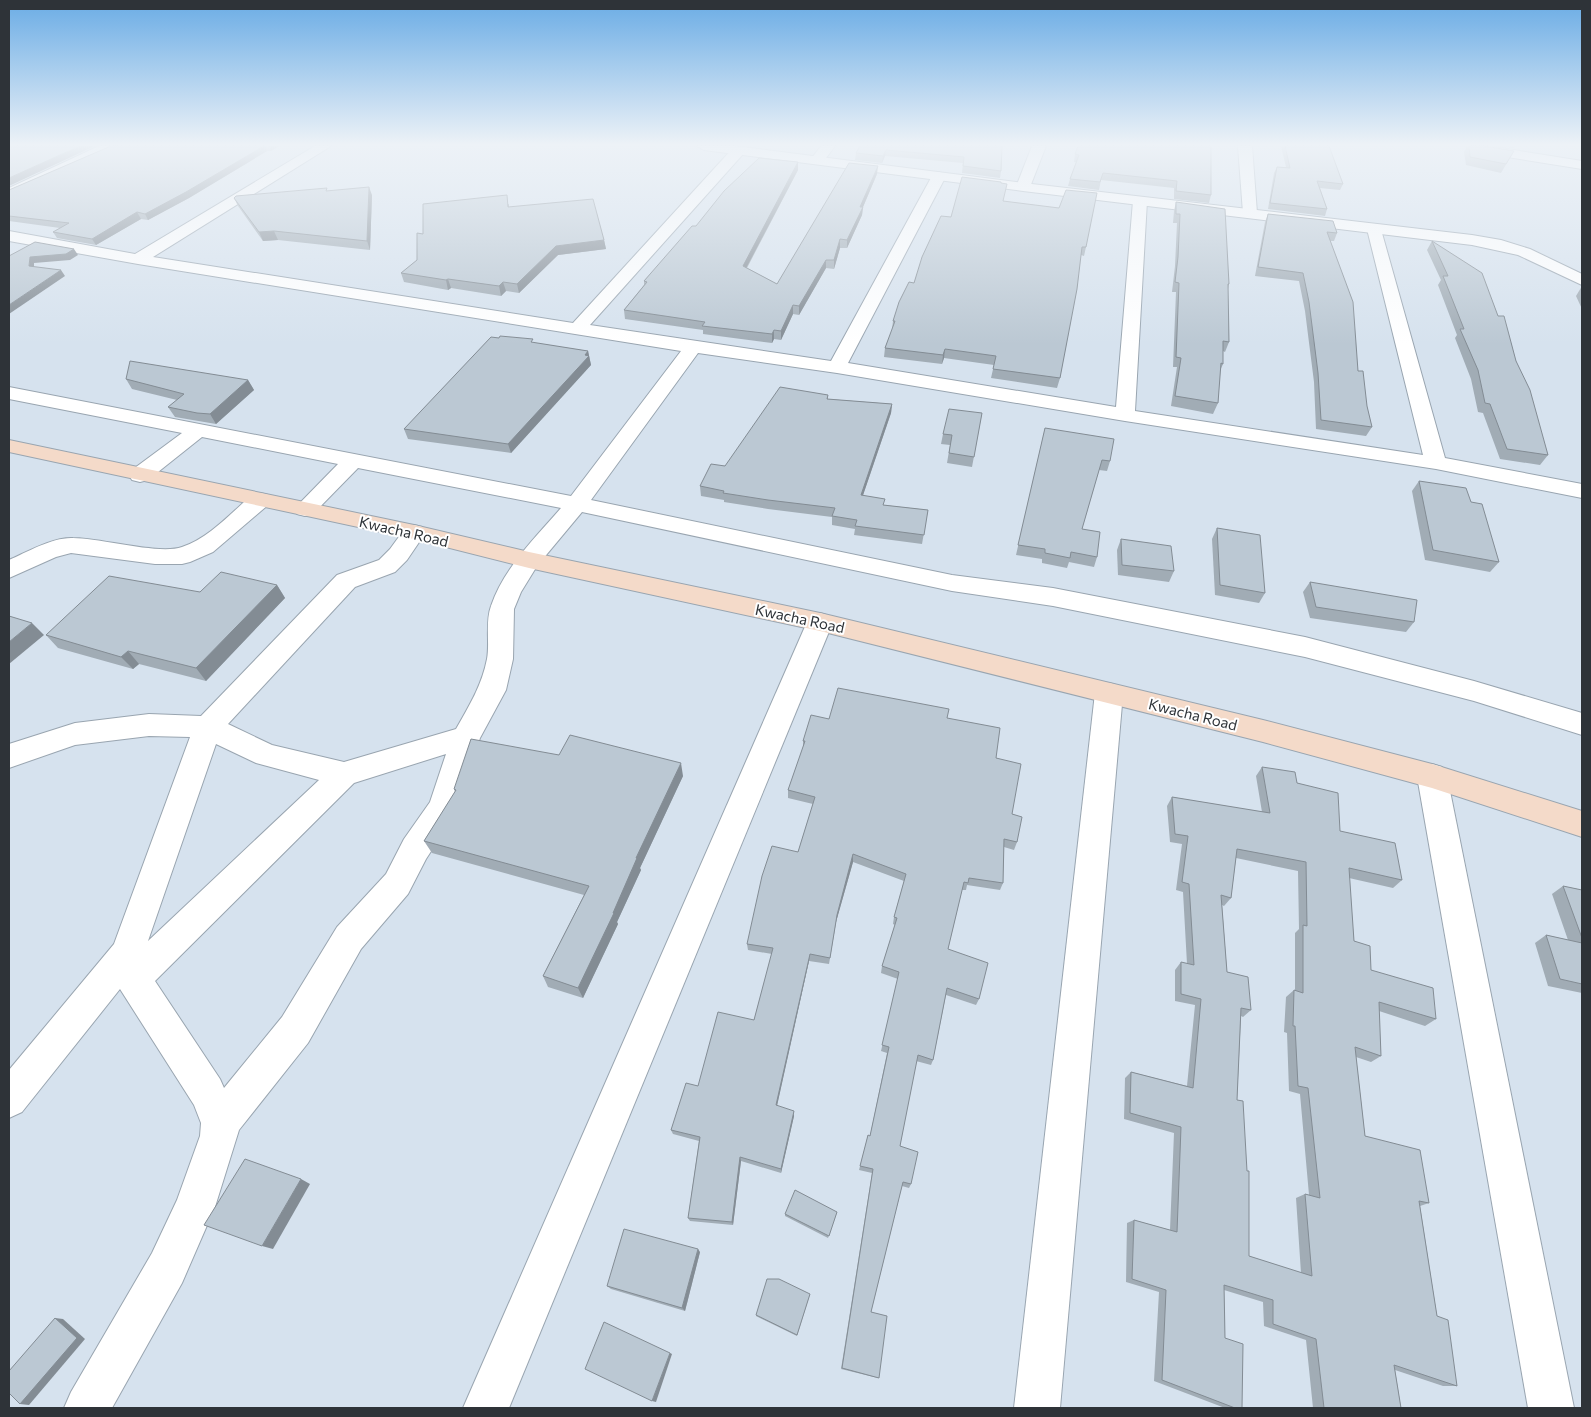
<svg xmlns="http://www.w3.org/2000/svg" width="1591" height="1417" font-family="Commissioner,sans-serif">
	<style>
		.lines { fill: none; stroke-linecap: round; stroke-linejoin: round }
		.minor-casing { stroke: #99a5b0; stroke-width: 2 }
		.tertiary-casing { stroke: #99a5b0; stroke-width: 2 }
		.secondary-casing { stroke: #99a5b0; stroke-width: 2 }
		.minor { fill: #fff; fill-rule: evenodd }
		.tertiary { fill: #fff; fill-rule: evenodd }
		.secondary { fill: #f4dac9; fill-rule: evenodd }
		.wall { fill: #a1acb5; fill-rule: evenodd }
		.shaded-wall { fill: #838c94 }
		.building { fill: #bbc8d3; stroke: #838c94; fill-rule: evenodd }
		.labels { text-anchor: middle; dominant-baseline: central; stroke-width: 4; stroke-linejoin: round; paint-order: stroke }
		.street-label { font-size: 15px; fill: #2e3338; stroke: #fff }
	</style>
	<rect width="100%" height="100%" fill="#d6e2ee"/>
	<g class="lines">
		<defs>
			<g id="minor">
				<polygon points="99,146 117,146 115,149 9,197 9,188"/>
				<path d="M315,146H331L153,257L573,323L734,147H744L746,150L744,153L590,325L831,361L932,176L939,172L946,176L848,363L1116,407L1133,201L1135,198H1145L1147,201L1135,411L1423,455L1367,229L1370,226H1380L1445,458L1582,484V498L1436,469L1125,421L837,373L698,353L591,500L952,575L1053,588L1305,637L1474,681L1582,713V735L1474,701L1305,657L1053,606L952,591L582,512L537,566L521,592L514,609L513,659L506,690L480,738L454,816L426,859L408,894L361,949L308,1043L239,1130L215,1207L182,1283L112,1408H64L71,1392L152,1253L177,1200L200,1136L201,1123L194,1105L120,989L22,1112L9,1118V1070L114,944L190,737L149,736L75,745L9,768V744L75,723L149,714L201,716L337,575L379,560L390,549L406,527L414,525L422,527L426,532L407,560L395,572L355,587L228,724L272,745L344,762L456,729C469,706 482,685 487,659C490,643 485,622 491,606C504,568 535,538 561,508L358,468L313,514L305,516L297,514L294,509L338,464L202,437L148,480L140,482L132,480L129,475L132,470L182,433L9,399V387L571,496L681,351L138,264L9,241V231L135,254ZM216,744L256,763L319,780L148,941ZM446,754L430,802L404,839L386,874L337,927L282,1017L224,1088L220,1079L155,981L354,783Z"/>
				<polygon points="821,146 835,146 823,162 813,162 811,159"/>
				<polygon points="1032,146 1046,146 1030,187 1028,190 1018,190 1016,187"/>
				<polygon points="1238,146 1252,146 1257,213 1255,216 1245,216 1243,213"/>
				<polygon points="1471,146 1488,146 1582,161 1582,169 1476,152 1471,151 1469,148"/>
				<path d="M260,493L268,495L271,500L268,505L213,552L190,562L182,564H155L71,553L56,557L9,578V560C27,552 53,537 73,538C100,538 159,555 182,547C209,538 231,513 252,495Z"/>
				<polygon points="820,613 829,616 833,622 509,1408 463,1408 807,622 811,616"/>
				<polygon points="1109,683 1119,686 1123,693 1060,1408 1014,1408 1095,693 1099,686"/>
				<polygon points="1432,764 1442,767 1447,776 1574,1408 1528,1408 1417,776 1422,767"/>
			</g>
			<polygon id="tertiary" points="697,146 735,146 1023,183 1472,235 1501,240 1530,249 1582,274 1582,285 1518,255 1472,245 1023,191 704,150"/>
			<polygon id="secondary" points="9,440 414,525 529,552 820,613 1263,720 1432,764 1582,811 1582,837 1432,788 1263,742 820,631 529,568 414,539 9,452"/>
		</defs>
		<!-- minor casing -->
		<use href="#minor" class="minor-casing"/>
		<!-- tertiary casing -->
		<use href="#tertiary" class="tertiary-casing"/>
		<!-- secondary casing -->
		<use href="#secondary" class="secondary-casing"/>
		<!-- minor -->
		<use href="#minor" class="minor"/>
		<!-- tertiary -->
		<use href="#tertiary" class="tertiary"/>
		<!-- secondary -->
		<use href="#secondary" class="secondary"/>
	</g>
	<!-- wall -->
	<g class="wall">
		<polygon points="111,146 279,146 271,151 267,151 189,198 148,220 141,219 96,245 57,238 53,232 60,228 9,221 9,190"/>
		<polygon points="860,146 1002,146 1001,171 1000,178 962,173 963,163 885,156 882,163 855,160 856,153"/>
		<polygon points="1211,146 1211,195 1209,203 1174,199 1174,188 1101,180 1099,190 1068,186 1070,179 1076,162 1074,162 1075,154"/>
		<polygon points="1281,146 1329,146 1343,184 1340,190 1320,188 1327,209 1325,216 1268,209 1274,173 1277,167 1286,167"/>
		<polygon points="1467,146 1484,146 1514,151 1501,173 1466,165 1464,152"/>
		<polygon points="1499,146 1516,146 1514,148"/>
		<polygon points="798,162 798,170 747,268 777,284 877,174 863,207 862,215 847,248 840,248 834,269 826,268 799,315 793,314 781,340 774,339 772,343 703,334 703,330 625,319 624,310 644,285 644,281 696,226"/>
		<polygon points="328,191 372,195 370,250 278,240 263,241 238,206 234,198"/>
		<polygon points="1003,201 1086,247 1084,256 1081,255 1060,378 1057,388 991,378 994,365 944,358 942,364 884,357 885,348 892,330 893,321 914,283"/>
		<polygon points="1176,202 1229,284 1228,289 1229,342 1225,352 1223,351 1223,364 1220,371 1218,403 1213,414 1171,406 1177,367 1173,367 1176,292 1172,292 1175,266 1177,223 1173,223 1174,211"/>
		<polygon points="509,204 509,207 604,240 606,249 558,255 519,293 506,291 501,296 451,288 448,290 404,282 401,273 417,260 423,234"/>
		<polygon points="1268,214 1337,233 1334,241 1330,241 1358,371 1372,427 1366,436 1316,429 1314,382 1305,311 1299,281 1255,276 1265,222"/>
		<polygon points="1432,241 1516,361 1548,455 1540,465 1500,459 1483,413 1478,412 1471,379 1455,338 1457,335 1438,285 1441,280 1427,250"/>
		<polygon points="1582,286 1582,309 1576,296"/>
		<polygon points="534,343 588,351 591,365 511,453 408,439 404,429"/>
		<polygon points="126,379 248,380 254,390 216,424 175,417 168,407 177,400 132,389"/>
		<polygon points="828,395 828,399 892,404 891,413 863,495 884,505 928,510 922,544 854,535 855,529 832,525 832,517 768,509 724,502 724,500 701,496 700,486 725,466"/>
		<polygon points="982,413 972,467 947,463 950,445 941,444 943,434"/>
		<polygon points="1045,428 1110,461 1107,471 1099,470 1082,529 1097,557 1094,567 1069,562 1067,568 1042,563 1042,559 1016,555"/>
		<polygon points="1419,481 1471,502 1499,562 1490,572 1425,560 1412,491"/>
		<polygon points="1217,528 1265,593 1259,603 1215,595 1212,539"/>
		<polygon points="1121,539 1174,571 1169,582 1118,575 1117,550"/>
		<polygon points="1310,582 1414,622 1406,632 1310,618 1303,592"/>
		<polygon points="277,585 285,598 206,681 139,664 133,669 58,648 46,635 200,592"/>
		<polygon points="947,718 996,758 1012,814 1017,842 1014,850 1004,847 1003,883 1000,890 967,885 966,890 962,890 948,949 979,999 976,1005 946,995 933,1060 931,1065 916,1061 900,1146 911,1184 909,1188 902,1186 871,1312 879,1378 878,1378 841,1369 872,1173 859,1170 868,1135 870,1136 887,1053 881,1051 898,979 881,973 882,966 895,925 893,924 894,917 904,881 853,862 836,922 829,964 809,961 777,1106 794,1116 781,1173 741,1161 733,1225 690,1221 688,1218 699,1141 673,1134 671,1130 698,1086 754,1020 772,954 748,950 747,944 798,852 813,804 788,798 788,790 803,748 803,741 829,719"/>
		<polygon points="559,755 683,776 640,868 641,870 617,922 618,924 583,998 548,987 543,976 584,895 432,853 424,841 455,792 454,789"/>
		<path d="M1262,767L1297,783L1340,831L1402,880L1393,888L1349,878L1354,941L1371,970L1436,1019L1425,1026L1379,1011L1381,1056L1371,1062L1356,1057L1365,1136L1429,1203L1420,1206L1437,1316L1457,1386H1443L1395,1370L1401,1408H1313L1306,1340L1264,1326L1263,1302L1224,1290L1225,1338L1242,1408H1225L1154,1381L1159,1292L1126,1282L1127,1223L1134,1220L1170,1230L1174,1133L1124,1119L1125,1078L1131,1072L1187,1086L1195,1005L1175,1001V970L1181,962L1187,964L1183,892L1176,890L1182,844L1170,842L1167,806L1172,797L1262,812L1256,776ZM1236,858L1298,871L1299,929L1295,933V991L1294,990L1286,997L1284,1032L1287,1033L1289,1091L1300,1094L1309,1195L1305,1194L1296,1198L1301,1273L1249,1256L1237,1100L1241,1016L1243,1017L1251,1010L1227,972L1222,905L1224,906L1231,898Z"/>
		<polygon points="1563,886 1582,890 1582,993 1548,986 1535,943 1546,935 1568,940 1552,894"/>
		<polygon points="837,1212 828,1238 785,1216 785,1214"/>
		<polygon points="700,1252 685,1311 611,1289 607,1286"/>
		<polygon points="810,1294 797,1336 756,1316 756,1315"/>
	</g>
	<!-- shaded-wall -->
	<g class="shaded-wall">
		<polygon points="80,146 95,146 9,186 9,178"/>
		<polygon points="264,146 265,146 267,151 189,198 148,220 145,214"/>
		<polygon points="269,146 279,146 271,151"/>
		<polygon points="886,150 885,156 882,163 883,156"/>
		<polygon points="798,162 798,170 743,274 743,266"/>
		<polygon points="878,166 877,174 863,207 862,215 847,248 847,240 860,207"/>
		<polygon points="369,187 372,195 370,250 367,241"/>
		<polygon points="137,212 141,219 96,245 92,239"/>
		<polygon points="274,231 278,240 263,241 259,232"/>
		<polygon points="840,239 840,248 834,269 834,260"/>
		<polygon points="604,240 606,249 558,255 519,293 517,284 556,246"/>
		<polygon points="74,249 78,255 70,260 34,263 34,272 29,266 30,257"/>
		<polygon points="826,260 826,268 799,315 799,306"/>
		<polygon points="61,270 65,276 9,314 9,305"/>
		<polygon points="448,279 451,288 448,290 446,280"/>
		<polygon points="503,282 506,291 501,296 499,286"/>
		<polygon points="793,305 793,314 781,340 781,331"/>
		<polygon points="774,330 774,339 772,343 772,334"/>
		<polygon points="945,349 944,358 942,364 943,355"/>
		<polygon points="588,351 591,365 511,453 508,444"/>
		<polygon points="248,380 254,390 216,424 210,414"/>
		<polygon points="892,404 891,413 860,504 861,495"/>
		<polygon points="277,585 285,598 206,681 196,668"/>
		<polygon points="32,623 44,635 9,664 9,642"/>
		<polygon points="128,651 139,664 133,669 121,657"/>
		<polygon points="681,763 683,776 640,868 641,870 617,922 618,924 583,998 578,988 613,913 636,858"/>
		<polygon points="853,854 853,862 836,922 829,964 837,915"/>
		<polygon points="810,954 809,961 776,1110 776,1105"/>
		<polygon points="794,1111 794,1116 781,1173 781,1169"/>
		<polygon points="740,1157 741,1161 733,1225 732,1222"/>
		<polygon points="301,1179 310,1184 273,1249 262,1246"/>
		<polygon points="698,1249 700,1252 685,1311 682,1308"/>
		<polygon points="55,1318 63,1319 85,1339 29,1405 20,1404"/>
		<polygon points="670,1353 672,1354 656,1402 652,1401"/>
	</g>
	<!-- building -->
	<g class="building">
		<polygon points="9,146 80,146 9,178"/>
		<polygon points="111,146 264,146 186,192 145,214 137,212 92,239 53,232 69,223 9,216 9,190"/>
		<polygon points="860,146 1002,146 1001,171 963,166 964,157 886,150 883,156 856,153"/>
		<polygon points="1078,146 1211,146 1211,195 1176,191 1177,181 1103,173 1100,182 1070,179 1079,155 1075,154"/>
		<polygon points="1285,146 1329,146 1343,184 1317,181 1327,209 1270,203 1277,167 1290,168"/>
		<polygon points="1469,146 1484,146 1514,151 1506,164 1470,157"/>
		<polygon points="759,158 798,162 743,266 777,284 849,163 878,166 860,207 863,207 847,240 840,239 834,260 826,260 799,306 793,305 781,331 774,330 772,334 702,326 705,322 624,310 647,282 644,281 692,226 696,226 724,191"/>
		<polygon points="962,177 1001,182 1001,183 1007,184 1003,201 1059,208 1066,190 1097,193 1086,247 1082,247 1077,289 1060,378 993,369 996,356 945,349 943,355 885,348 895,321 893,321 899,302 909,282 914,283 922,257 941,216 951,217"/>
		<polygon points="369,187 367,241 274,231 259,232 234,198 236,196 327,188 326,191"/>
		<polygon points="507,195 508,207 593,199 604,240 556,246 517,284 503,282 499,286 448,279 446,280 401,273 417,260 417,233 423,234 423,204"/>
		<polygon points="1176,202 1225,209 1229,284 1228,284 1229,342 1223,341 1223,364 1221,363 1218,403 1175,396 1181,358 1176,357 1179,283 1175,282 1178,257 1180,214 1176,214"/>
		<polygon points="1268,214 1333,221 1337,233 1327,232 1353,302 1358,371 1363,371 1367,406 1372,427 1321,420 1318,373 1309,302 1303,273 1258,267"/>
		<polygon points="1432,241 1482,273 1498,316 1504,316 1516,361 1530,390 1548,455 1507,449 1490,404 1485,403 1478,370 1460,329 1464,329 1443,276 1448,276"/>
		<polygon points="35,242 74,249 66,254 30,257 29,266 61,270 9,305 9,256"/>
		<polygon points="500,336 533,339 531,342 588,351 585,355 589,356 508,444 404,429 491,337 499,338"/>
		<polygon points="130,361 248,380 210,414 197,413 168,407 184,394 126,379"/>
		<polygon points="780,387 828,395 827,399 892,404 861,495 885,499 883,505 928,510 924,535 855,526 857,520 832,516 835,508 768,500 723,493 724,491 700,486 711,464 725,466"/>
		<polygon points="949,409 982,413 974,457 949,453 952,435 943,434"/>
		<polygon points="1045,428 1114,439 1110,461 1102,460 1082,529 1100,532 1097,557 1071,552 1070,558 1045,553 1045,549 1018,545"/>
		<polygon points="1419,481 1466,488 1471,502 1482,504 1499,562 1433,550"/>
		<polygon points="1217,528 1260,535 1265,593 1220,585"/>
		<polygon points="1121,539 1171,546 1174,571 1122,565"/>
		<polygon points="221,572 277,585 196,668 128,651 121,657 46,635 109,576 200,592"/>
		<polygon points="1310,582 1417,600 1414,622 1316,607"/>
		<polygon points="9,616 32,623 9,642"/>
		<polygon points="838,688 949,709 947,718 1000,728 996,758 1021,764 1012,814 1022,817 1017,842 1004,839 1003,883 969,878 968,883 964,882 948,949 988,963 979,999 947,988 933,1060 918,1055 900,1146 918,1152 911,1184 903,1182 871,1312 887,1316 879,1378 842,1368 873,1169 860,1166 868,1135 870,1136 889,1047 882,1045 899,972 882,966 897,918 894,917 906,874 853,854 837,915 830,958 810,954 776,1105 794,1111 781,1169 740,1157 732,1222 688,1218 700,1137 671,1130 686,1083 698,1086 718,1012 754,1020 773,948 747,944 762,876 772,846 798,852 815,797 788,790 805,741 803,741 811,715 829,719"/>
		<polygon points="570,735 681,763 636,858 637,858 613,913 614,913 578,988 543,976 589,886 424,841 456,790 454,789 471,739 559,755"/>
		<path d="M1262,767L1295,772L1297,783L1338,793L1340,831L1395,843L1402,880L1349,868L1354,941L1370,946L1371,970L1433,988L1436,1019L1379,1002L1381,1056L1355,1047L1365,1136L1420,1150L1429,1203L1419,1201L1437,1316L1448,1320L1457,1386L1394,1365L1401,1408H1324L1316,1339L1273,1324V1300L1224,1285L1225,1338L1243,1344L1242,1408H1235L1162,1380L1166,1290L1132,1279L1134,1220L1177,1232L1181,1127L1130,1113L1131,1072L1193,1088L1201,999L1181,994V962L1194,965L1189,884L1182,882L1188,836L1175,834L1172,797L1270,813ZM1237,849L1306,862L1307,926L1303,925V993L1294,990L1293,1026H1295L1298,1086L1308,1088L1320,1198L1305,1194L1312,1276L1249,1256V1171H1247L1243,1101L1237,1100L1241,1008L1251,1010L1248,977L1227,972L1221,895L1231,898Z"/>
		<polygon points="1563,886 1582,890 1582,938"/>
		<polygon points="1546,935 1582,943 1582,984 1560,979"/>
		<polygon points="245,1159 301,1179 262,1246 204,1225"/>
		<polygon points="795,1190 837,1212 829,1236 785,1214"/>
		<polygon points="624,1229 698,1249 682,1308 607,1286"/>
		<polygon points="767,1279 779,1279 810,1294 797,1335 756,1315"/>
		<polygon points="55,1318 77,1338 20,1404 9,1393 9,1371"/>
		<polygon points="604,1322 670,1353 652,1401 585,1369"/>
	</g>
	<!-- sky -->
	<linearGradient id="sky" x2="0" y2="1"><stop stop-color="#6aace5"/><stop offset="0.42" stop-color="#edf2f7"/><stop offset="1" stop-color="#edf2f7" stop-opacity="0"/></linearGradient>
	<rect width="1591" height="344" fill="url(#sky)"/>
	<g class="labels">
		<!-- street labels -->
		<g class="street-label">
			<text transform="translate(404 531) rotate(13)">Kwacha Road</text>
			<text transform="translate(800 618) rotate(12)">Kwacha Road</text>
			<text transform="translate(1193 714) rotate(14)">Kwacha Road</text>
		</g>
	</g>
	<!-- border -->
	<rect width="1591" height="1417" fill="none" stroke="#2e3338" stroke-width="20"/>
</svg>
